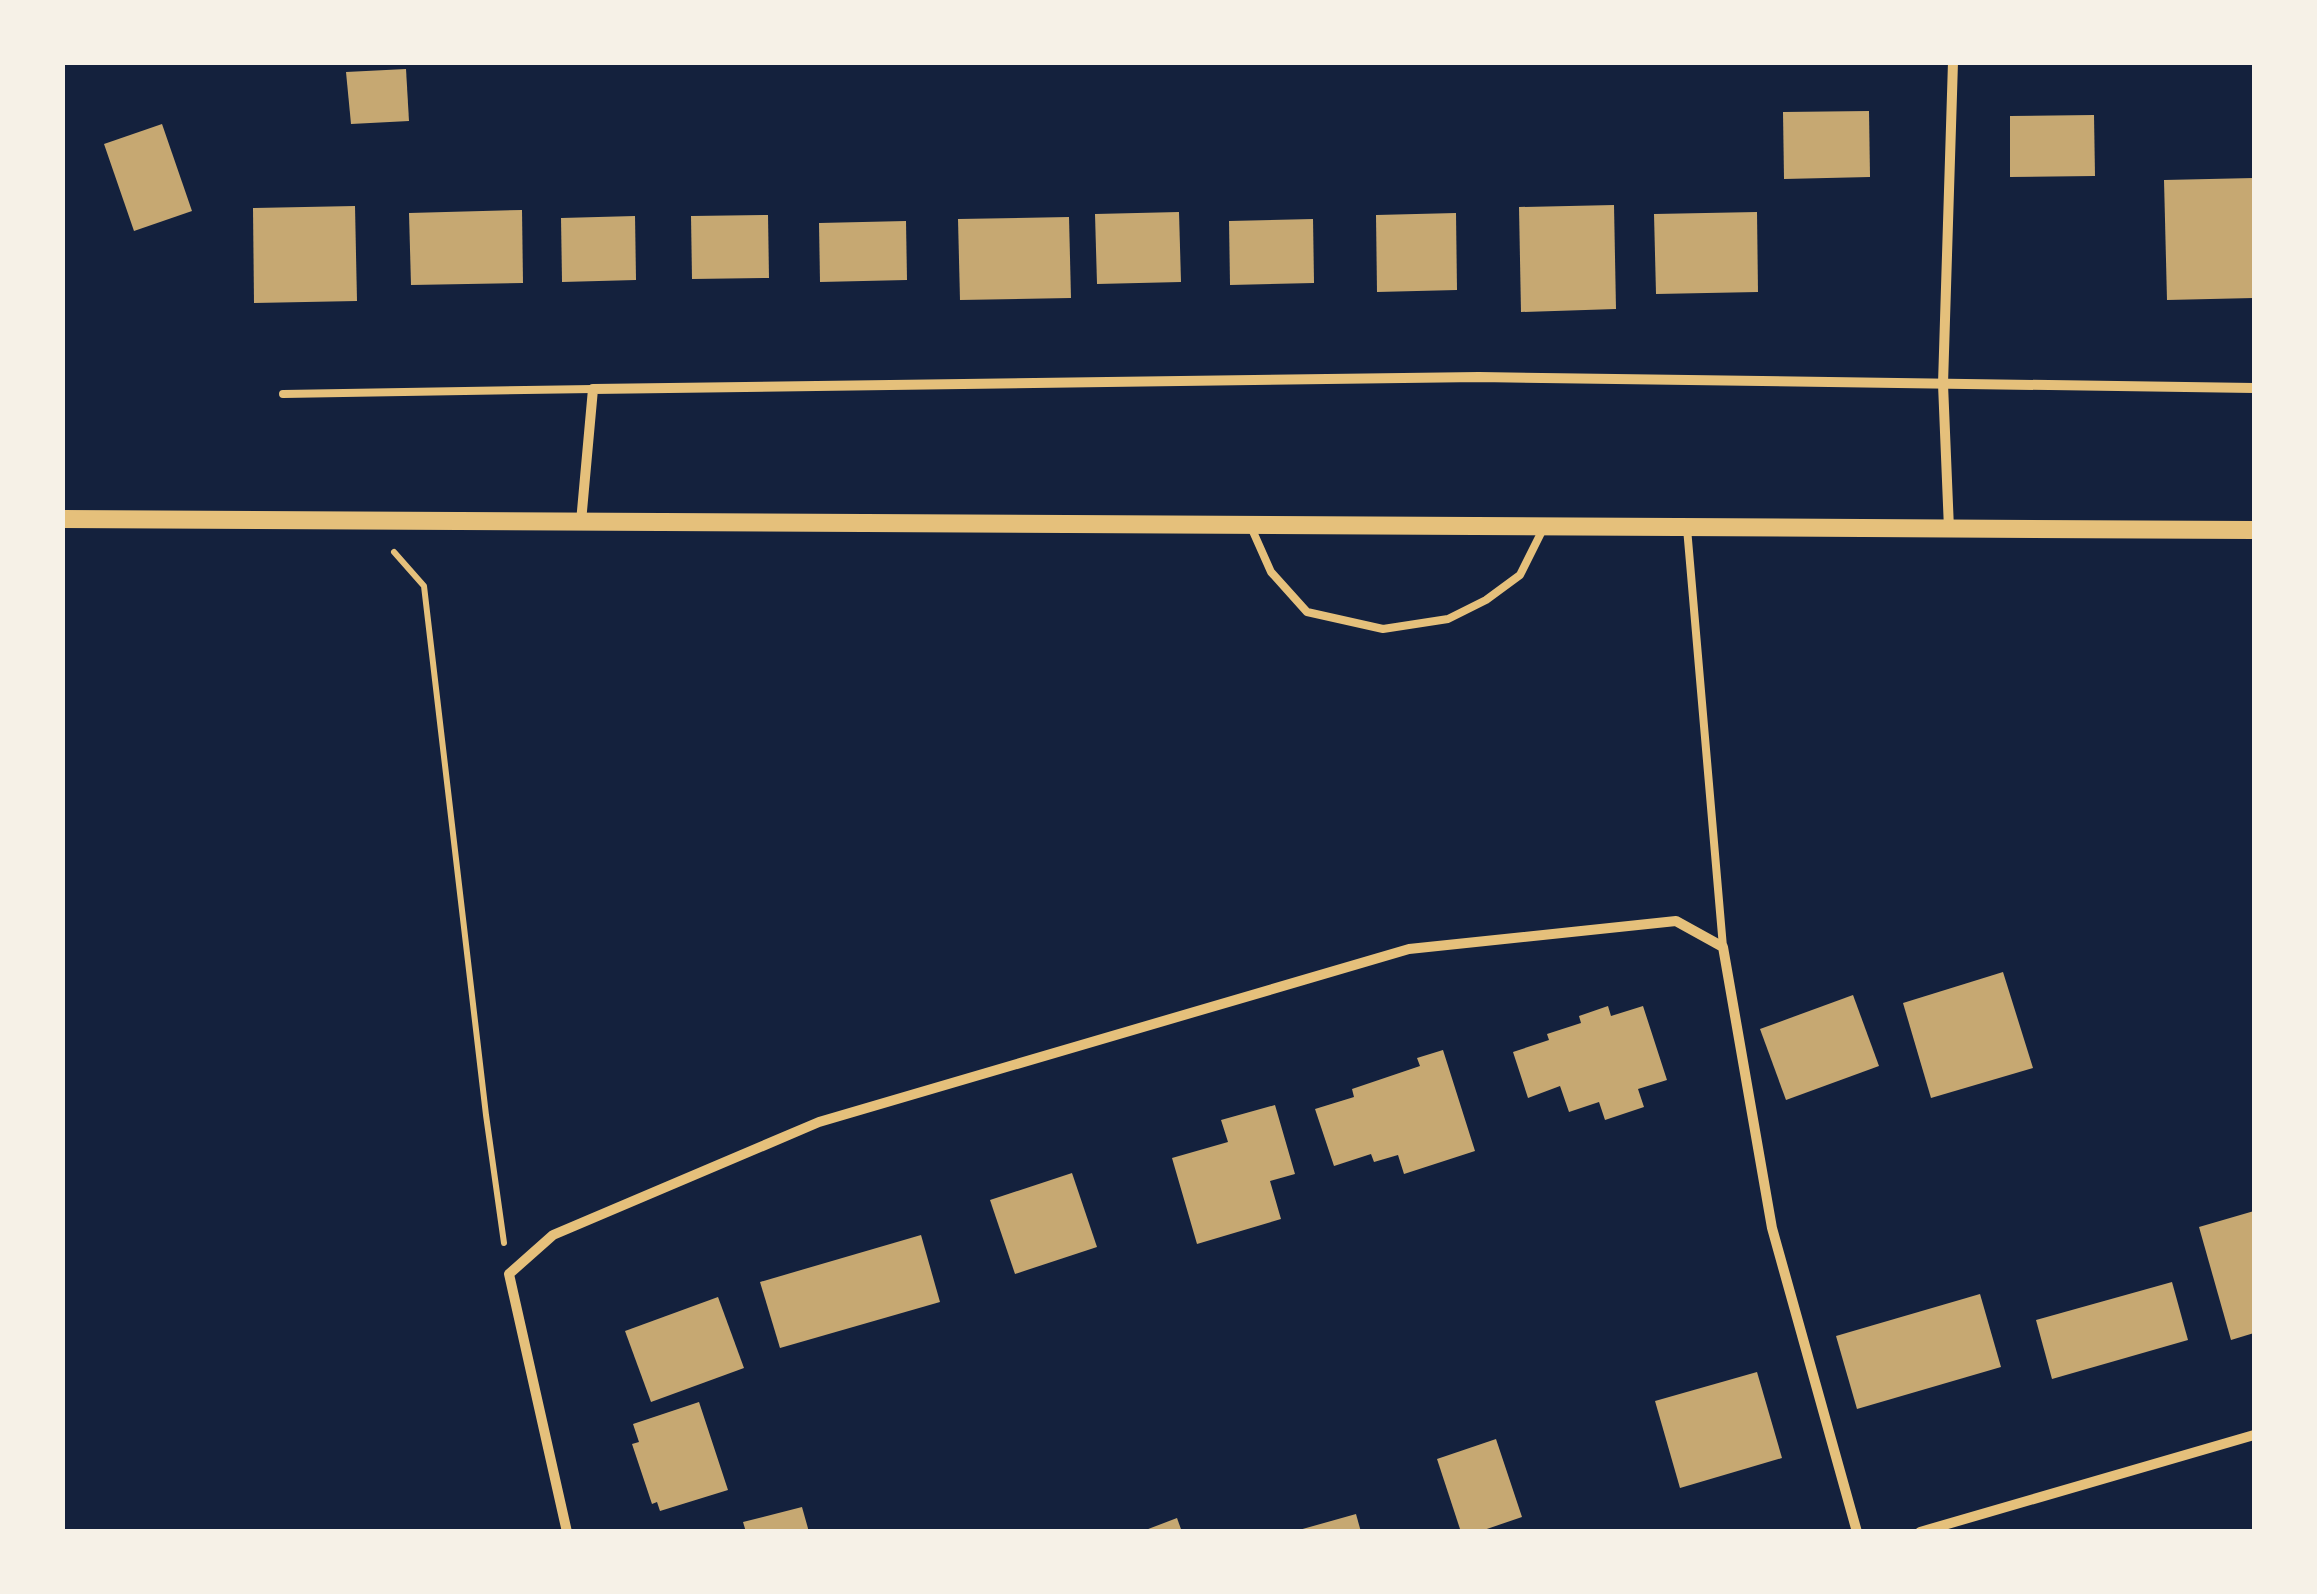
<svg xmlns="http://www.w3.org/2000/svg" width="2317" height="1594" font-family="'DejaVu Sans',sans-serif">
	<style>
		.building { fill: #c6a872 }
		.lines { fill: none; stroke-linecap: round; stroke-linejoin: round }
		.path { stroke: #e5c07b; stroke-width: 6 }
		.service { stroke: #e5c07b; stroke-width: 8 }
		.minor { stroke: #e5c07b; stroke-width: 10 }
		.tertiary { stroke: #e5c07b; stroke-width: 18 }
	</style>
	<rect width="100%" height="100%" fill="#14213d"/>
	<!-- building -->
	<g class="building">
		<polygon points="406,69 409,121 351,124 346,72"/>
		<polygon points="1869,111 1870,177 1784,179 1783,112"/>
		<polygon points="2094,115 2095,176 2010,177 2010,116"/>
		<polygon points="162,124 192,211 134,231 104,144"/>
		<polygon points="2254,178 2254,298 2167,300 2164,180"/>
		<polygon points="1614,205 1616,309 1521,312 1519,207"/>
		<polygon points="355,206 357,301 254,303 253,208"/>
		<polygon points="522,210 523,283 411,285 409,213"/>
		<polygon points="1179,212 1181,282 1097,284 1095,214"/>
		<polygon points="1757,212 1758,292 1656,294 1654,214"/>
		<polygon points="1456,213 1457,290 1377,292 1376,215"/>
		<polygon points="768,215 769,278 692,279 691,216"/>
		<polygon points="635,216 636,280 562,282 561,218"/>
		<polygon points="1069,217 1071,298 960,300 958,219"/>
		<polygon points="1313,219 1314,283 1230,285 1229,221"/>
		<polygon points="906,221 907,280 820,282 819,223"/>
		<polygon points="2003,972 2033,1068 1931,1098 1903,1003"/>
		<polygon points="1853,995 1879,1066 1786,1100 1760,1029"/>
		<polygon points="1608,1006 1611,1016 1643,1006 1667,1080 1638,1089 1644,1107 1605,1120 1599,1102 1569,1112 1560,1086 1528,1098 1513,1052 1549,1040 1547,1034 1581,1023 1579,1016"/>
		<polygon points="1443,1050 1475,1151 1404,1174 1398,1155 1374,1162 1371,1154 1334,1166 1315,1109 1354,1097 1352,1089 1420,1066 1417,1058"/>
		<polygon points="1275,1105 1295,1174 1270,1181 1281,1219 1197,1244 1172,1158 1228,1142 1221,1120"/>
		<polygon points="1072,1173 1097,1247 1015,1274 990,1200"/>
		<polygon points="2254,1211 2254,1333 2231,1340 2199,1227"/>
		<polygon points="921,1235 940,1302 780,1348 760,1282"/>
		<polygon points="2172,1282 2188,1340 2052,1379 2036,1320"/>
		<polygon points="1980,1294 2001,1367 1857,1409 1836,1336"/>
		<polygon points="718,1297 744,1368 651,1402 625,1331"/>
		<polygon points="1757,1372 1782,1458 1680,1488 1655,1401"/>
		<polygon points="699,1402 728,1490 660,1511 657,1502 652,1504 632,1444 639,1442 633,1424"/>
		<polygon points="1496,1439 1522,1517 1478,1532 1461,1532 1437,1459"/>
		<polygon points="802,1507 809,1532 746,1532 743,1522"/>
		<polygon points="1356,1514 1361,1532 1299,1532 1299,1530"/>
		<polygon points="1177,1518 1182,1532 1143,1532 1143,1531"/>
	</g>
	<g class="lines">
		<!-- path -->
		<polyline class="path" points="394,552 424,586 486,1115 504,1243"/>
		<!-- service -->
		<g class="service">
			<polyline points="283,394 593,389"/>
			<polyline points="1251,527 1271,572 1307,612 1383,629 1448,619 1486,600 1520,575 1544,527"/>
			<polyline points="1687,528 1723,947"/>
		</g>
		<!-- minor -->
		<g class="minor">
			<polyline points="581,522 593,389 1479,377 2254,388"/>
			<polyline points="1949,529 1943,384 1953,62"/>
			<polyline points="567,1532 509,1274 553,1235 819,1122 1409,949 1676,921 1723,947 1772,1228 1857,1532"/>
			<polyline points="1920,1532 2254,1435"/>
		</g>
		<!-- tertiary -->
		<polyline class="tertiary" points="62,519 2254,530"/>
	</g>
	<!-- border -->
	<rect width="2317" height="1594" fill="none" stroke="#f6f1e7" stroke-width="130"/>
</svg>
